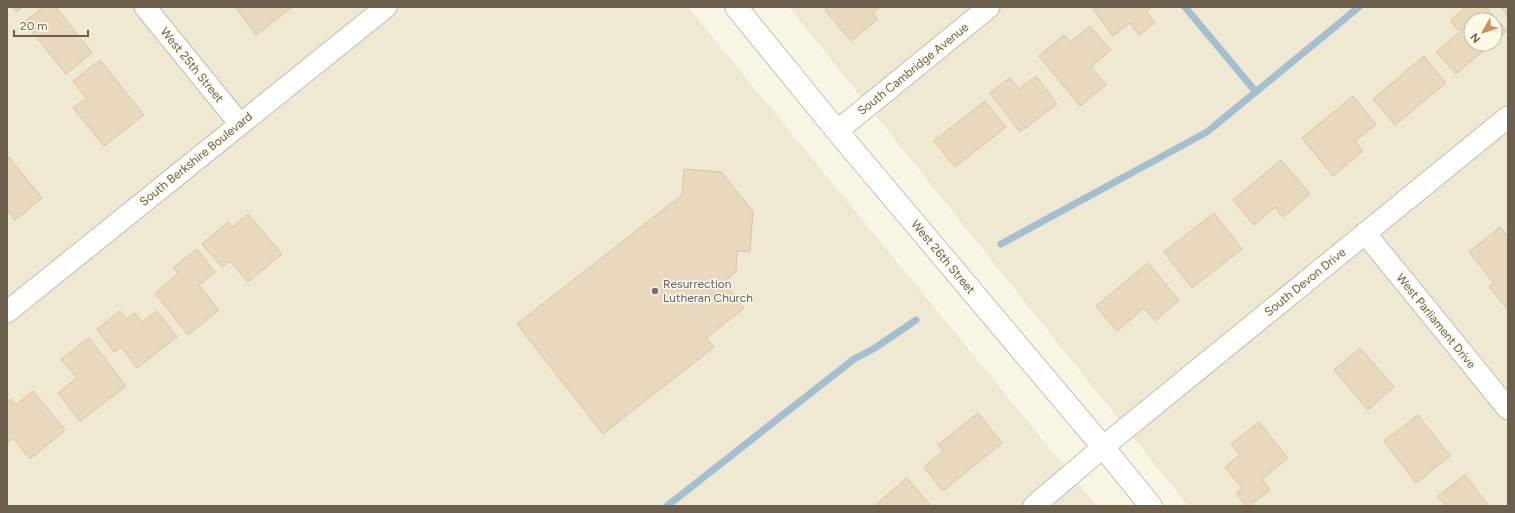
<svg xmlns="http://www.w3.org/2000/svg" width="1515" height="513" font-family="Figtree,sans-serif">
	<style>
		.residential { fill: #efe8d3; fill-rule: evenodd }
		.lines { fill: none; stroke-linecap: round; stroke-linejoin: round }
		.stream { stroke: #a3bfd0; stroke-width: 7 }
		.building { fill: #e8d8bd; stroke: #dbc4a2 }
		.minor-casing { stroke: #c8beac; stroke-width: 23 }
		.secondary-casing { stroke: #cbc0ab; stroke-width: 24 }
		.minor { stroke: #fff; stroke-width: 21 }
		.secondary { stroke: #fff; stroke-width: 22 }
		.worship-dot { fill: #6b7280; stroke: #fcf9e9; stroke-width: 1.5 }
		.labels { text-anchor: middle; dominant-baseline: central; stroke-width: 3; stroke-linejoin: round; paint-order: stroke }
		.street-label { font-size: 12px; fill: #6d5f4d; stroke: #fcf9e9 }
		.worship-label { font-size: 12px; fill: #5b616d; stroke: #fcf9e9; text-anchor: start }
	</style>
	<rect width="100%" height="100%" fill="#f9f5e4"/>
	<!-- residential -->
	<g class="residential">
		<polygon points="7,7 688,7 1097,506 7,506"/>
		<path d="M789,7H1508V506H1188ZM1471,20H1495V44H1471Z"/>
	</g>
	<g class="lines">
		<!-- stream -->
		<g class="stream">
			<polyline points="1185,7 1256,92"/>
			<polyline points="1001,244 1207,132 1359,7"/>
			<polyline points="667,506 854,359 875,348 916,320"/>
		</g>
	</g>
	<!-- building -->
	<g class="building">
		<polygon points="13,7 23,7 17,12"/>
		<polygon points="43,7 56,7 92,53 66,74 24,22"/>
		<polygon points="237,7 292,7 256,35 236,8"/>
		<polygon points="828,7 880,7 873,13 878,19 851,41 825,10"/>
		<polygon points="1095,7 1152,7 1146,11 1155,23 1139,35 1130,23 1113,36 1093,9"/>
		<polygon points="1466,7 1486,7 1507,31 1495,41 1495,20 1471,20 1471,44 1491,44 1456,74 1436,52 1460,32 1450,21"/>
		<polygon points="1501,7 1508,7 1508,17"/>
		<polygon points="1090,26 1111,50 1091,67 1106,85 1080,106 1039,56 1064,35 1070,42"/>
		<polygon points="1424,56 1446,83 1395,125 1373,99"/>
		<polygon points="100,60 144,115 104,146 73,108 86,98 73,81"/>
		<polygon points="1036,76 1057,104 1020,132 990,93 1010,78 1019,89"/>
		<polygon points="1353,96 1376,124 1355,141 1363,151 1333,176 1302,138"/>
		<polygon points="985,101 1006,127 955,167 934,141"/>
		<polygon points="7,155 42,198 15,220 7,210"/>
		<polygon points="1281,160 1310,194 1283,217 1275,207 1254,225 1233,200"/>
		<polygon points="684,169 721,172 753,211 750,252 737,251 736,272 724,282 744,308 706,338 714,347 603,434 517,324 682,195"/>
		<polygon points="1214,213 1242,249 1192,288 1164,252"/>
		<polygon points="248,214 282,254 248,282 230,261 222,267 202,244 228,222 232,227"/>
		<polygon points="1500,227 1508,237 1508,306 1506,308 1489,286 1494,283 1469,252"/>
		<polygon points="197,249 215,272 199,285 219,310 188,335 155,293 178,274 173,268"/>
		<polygon points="1148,263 1179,300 1155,321 1144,308 1117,331 1096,306"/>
		<polygon points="120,311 126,319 135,313 142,322 157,311 177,337 137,368 121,347 114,352 97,329"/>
		<polygon points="89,338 126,386 80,421 58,393 77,378 61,359"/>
		<polygon points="1360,348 1394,387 1368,410 1334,370"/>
		<polygon points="33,391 65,430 30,459 13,438 7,443 7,402 11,399 16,405"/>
		<polygon points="978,413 1002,443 943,491 924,467 943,451 938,445"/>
		<polygon points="1418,415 1450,456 1416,483 1384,441"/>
		<polygon points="1259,422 1288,458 1262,479 1270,490 1249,506 1246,506 1236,493 1242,488 1225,467 1240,455 1231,444"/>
		<polygon points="1465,475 1489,506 1446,506 1438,496"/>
		<polygon points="907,478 930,505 929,506 874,506"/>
	</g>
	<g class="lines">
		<defs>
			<g id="minor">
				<polyline points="145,7 240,124"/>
				<polyline points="837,131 989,7"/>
				<polyline points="1365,233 1508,409"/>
				<polyline points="7,312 386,7"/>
				<polyline points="1034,506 1103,447 1508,117"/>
			</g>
			<polyline id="secondary" points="736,7 837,131 1103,447 1151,506"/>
		</defs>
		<!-- minor casing -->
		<use href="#minor" class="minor-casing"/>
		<!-- secondary casing -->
		<use href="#secondary" class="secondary-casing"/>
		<!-- minor -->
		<use href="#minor" class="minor"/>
		<!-- secondary -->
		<use href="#secondary" class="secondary"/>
	</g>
	<!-- markers -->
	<circle class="worship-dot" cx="655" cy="291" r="4"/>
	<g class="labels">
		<!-- street labels -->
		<g class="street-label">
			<text transform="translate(192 65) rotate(51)">West 25th Street</text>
			<text transform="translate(913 69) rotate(-39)">South Cambridge Avenue</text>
			<text transform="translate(196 159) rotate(-39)">South Berkshire Boulevard</text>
			<text transform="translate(943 257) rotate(50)">West 26th Street</text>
			<text transform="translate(1305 282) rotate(-39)">South Devon Drive</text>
			<text transform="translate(1436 321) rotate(51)">West Parliament Drive</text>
		</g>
		<!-- worship labels -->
		<g class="worship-label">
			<text x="663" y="284">Resurrection<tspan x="663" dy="14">Lutheran Church</tspan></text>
		</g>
	</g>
	<!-- border -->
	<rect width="1515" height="513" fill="none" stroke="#6d5f4d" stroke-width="16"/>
	<!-- north arrow -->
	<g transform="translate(1483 32) rotate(231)"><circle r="19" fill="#fcf9e9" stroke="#c3bbab"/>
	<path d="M0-3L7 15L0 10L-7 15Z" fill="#d38e58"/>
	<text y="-6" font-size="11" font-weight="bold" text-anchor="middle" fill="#6d5f4d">N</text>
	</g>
	<!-- scale -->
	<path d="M14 30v6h74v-6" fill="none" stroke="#6d5f4d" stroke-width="2"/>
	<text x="20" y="30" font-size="12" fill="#6d5f4d" stroke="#fcf9e9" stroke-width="3" paint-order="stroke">20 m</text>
</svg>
